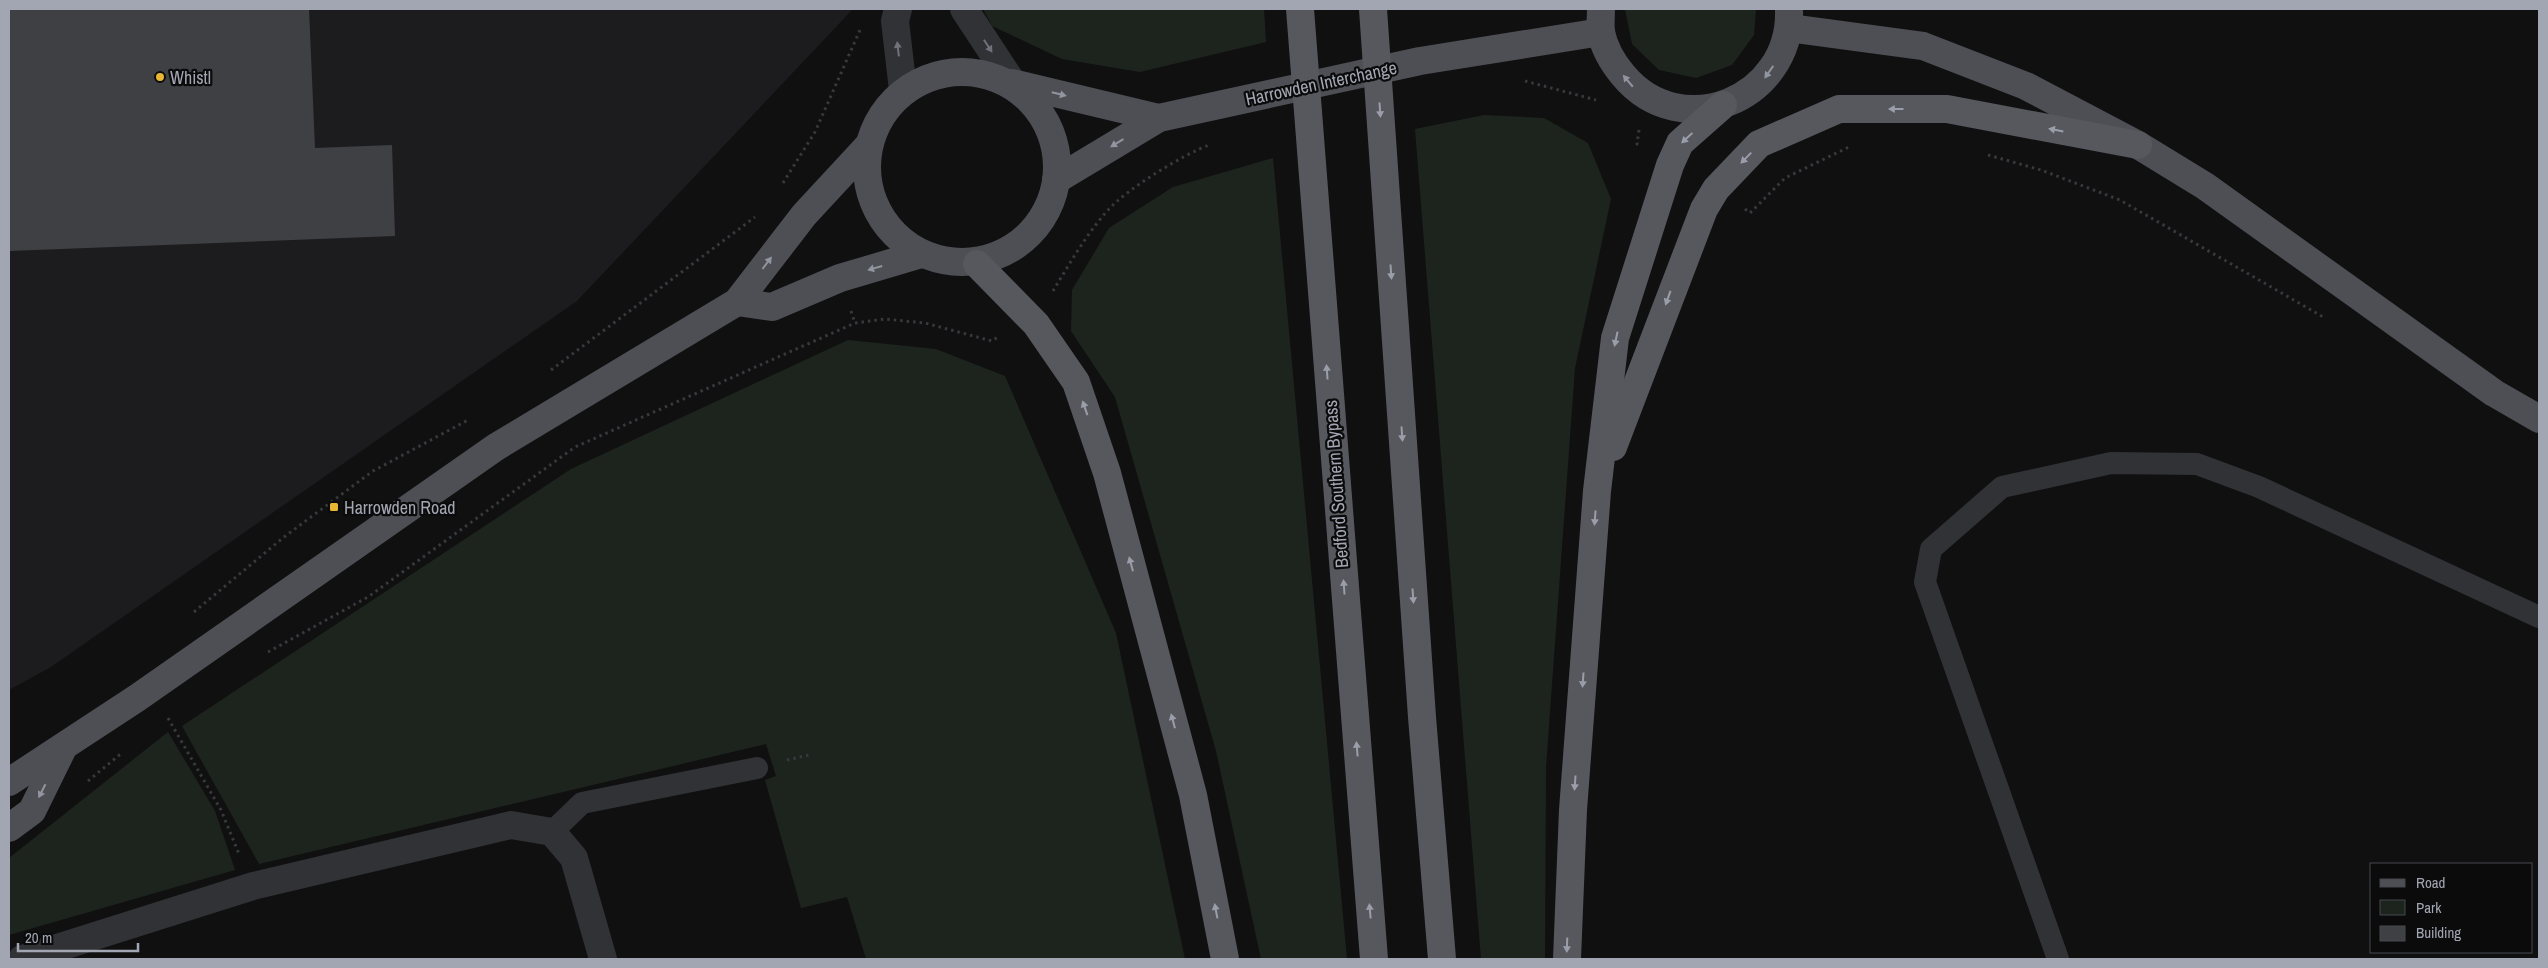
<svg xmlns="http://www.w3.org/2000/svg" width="2548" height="968" font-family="'Archivo Narrow',sans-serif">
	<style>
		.built { fill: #1c1c1e }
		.green { fill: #1d241e }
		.building { fill: #3f4044 }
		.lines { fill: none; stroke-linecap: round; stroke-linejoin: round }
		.path { stroke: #37393d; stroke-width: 3; stroke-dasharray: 2.5 4; stroke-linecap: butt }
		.service { stroke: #313236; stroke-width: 22 }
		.minor { stroke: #313236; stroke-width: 28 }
		.tertiary { stroke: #313236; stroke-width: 28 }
		.primary { stroke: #4e4f55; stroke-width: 28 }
		.trunk { stroke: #56585e; stroke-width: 28 }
		.oneway { fill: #6f727a }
		.oneway2 { fill: #91959f }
		.oneway3 { fill: #9a9eaa }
		.poi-dot { fill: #e8b632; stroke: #0b0b0c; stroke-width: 2 }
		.labels { text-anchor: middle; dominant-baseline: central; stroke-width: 4.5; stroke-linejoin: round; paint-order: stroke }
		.poi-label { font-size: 18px; fill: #a2a6b2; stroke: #0b0b0c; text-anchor: start }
		.street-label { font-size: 18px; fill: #a2a6b2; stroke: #0b0b0c }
	</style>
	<rect width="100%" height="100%" fill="#101011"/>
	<!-- built -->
	<polygon class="built" points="9,9 853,9 577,301 51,667 9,690"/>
	<!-- green -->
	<g class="green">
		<polygon points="983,9 1264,9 1266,42 1140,72 1062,59 992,26"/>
		<polygon points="1625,9 1756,9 1754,35 1732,65 1696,78 1659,70 1632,44"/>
		<polygon points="1484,115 1544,118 1588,143 1611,199 1575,368 1546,767 1545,959 1481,959 1415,129"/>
		<polygon points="1273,158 1347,959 1261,959 1216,751 1115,397 1071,331 1072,290 1109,228 1173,187"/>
		<polygon points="848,340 936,349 1005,376 1116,633 1185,959 866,959 847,897 801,908 765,780 776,776 766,744 259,864 182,726 571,469"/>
		<polygon points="168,732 215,811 235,870 9,935 9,858"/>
	</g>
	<!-- building -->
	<polygon class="building" points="9,9 309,9 315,148 392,145 395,236 9,251"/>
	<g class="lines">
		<!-- path -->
		<g class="path">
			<polyline points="1525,81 1596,100"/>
			<polyline points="1639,130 1637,144 1640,145"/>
			<polyline points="1988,155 2041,170 2120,200 2325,318"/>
			<polyline points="783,183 815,132 860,30"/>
			<polyline points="1745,209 1750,213 1785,178 1851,146"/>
			<path d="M1053,291C1070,263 1087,233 1109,209C1127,189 1184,154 1209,145"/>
			<polyline points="851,311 855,323"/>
			<polyline points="551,370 755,217"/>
			<polyline points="194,612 284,537 373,471 470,419"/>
			<polyline points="268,652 368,597 575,447 855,323 885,319 925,323 992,341 999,336"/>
			<polyline points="168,718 221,810 239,854"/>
			<polyline points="787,760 809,755"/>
			<polyline points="88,781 123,752"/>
		</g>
		<!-- service -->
		<g class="service">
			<polyline points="552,832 582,803 757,768"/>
			<polyline points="2058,959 1925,582 1931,549 2002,487 2111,463 2197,464 2259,487 2539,617"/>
		</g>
		<!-- minor -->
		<polyline class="minor" points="22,959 253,886 511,825 552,832 574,858 603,959"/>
		<!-- tertiary -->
		<g class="tertiary">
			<polyline points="898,9 895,21 903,90"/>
			<polyline points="964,9 1012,82"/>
		</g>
		<!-- primary -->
		<g class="primary">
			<path d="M1601,9C1601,16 1600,24 1601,32C1604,48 1613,63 1623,75C1681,145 1792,99 1789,10"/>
			<polyline points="1789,28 1923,46 2026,86 2138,145 2205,186 2494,393 2539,419"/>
			<circle cx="962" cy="167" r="95"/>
			<polyline points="1012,83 1159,118"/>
			<polyline points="1056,180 1159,118 1420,61 1601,32"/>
			<polyline points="737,302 772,307 840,278 921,254"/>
			<polyline points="9,782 137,698 496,447 737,302 804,215 867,147"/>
			<polyline points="9,828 32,811 63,748"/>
		</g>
		<!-- trunk -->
		<g class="trunk">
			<polyline points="1300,9 1374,959"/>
			<polyline points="1373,9 1422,717 1442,959"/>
			<polyline points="977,264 1036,324 1076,382 1107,473 1193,795 1225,959"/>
			<polyline points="1613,447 1704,209 1716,189 1759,144 1839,109 1947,109 2138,145"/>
			<polyline points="1567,959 1573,810 1597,491 1615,338 1670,165 1680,143 1723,105"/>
		</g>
	</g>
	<!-- one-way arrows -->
	<defs><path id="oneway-solid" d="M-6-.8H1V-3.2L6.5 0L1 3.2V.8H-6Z" transform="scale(1.25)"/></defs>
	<g class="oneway">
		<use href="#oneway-solid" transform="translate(988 46) rotate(57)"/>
		<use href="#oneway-solid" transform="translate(898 49) rotate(-97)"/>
	</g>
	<g class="oneway2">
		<use href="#oneway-solid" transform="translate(1769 72) rotate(125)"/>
		<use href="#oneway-solid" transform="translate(1628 81) rotate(-130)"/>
		<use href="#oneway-solid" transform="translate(1059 94) rotate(14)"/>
		<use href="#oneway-solid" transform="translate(1117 143) rotate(149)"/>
		<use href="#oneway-solid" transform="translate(767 263) rotate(-53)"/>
		<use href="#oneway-solid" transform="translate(875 268) rotate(164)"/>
		<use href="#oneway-solid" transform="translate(42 791) rotate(117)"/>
	</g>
	<g class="oneway3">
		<use href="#oneway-solid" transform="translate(1896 109) rotate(-180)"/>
		<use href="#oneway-solid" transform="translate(1380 110) rotate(86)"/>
		<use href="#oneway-solid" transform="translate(2056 130) rotate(-169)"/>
		<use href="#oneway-solid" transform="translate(1687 138) rotate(137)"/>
		<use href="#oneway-solid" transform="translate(1746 158) rotate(134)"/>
		<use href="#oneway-solid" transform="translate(1391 272) rotate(86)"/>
		<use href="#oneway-solid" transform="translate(1668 298) rotate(110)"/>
		<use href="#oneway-solid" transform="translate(1616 339) rotate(102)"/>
		<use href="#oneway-solid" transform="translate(1327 372) rotate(-94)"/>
		<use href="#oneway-solid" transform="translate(1085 408) rotate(-109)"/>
		<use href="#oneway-solid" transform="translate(1402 434) rotate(86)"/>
		<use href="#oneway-solid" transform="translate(1595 518) rotate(94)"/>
		<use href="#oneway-solid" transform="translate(1131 564) rotate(-105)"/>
		<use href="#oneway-solid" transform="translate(1344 587) rotate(-94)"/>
		<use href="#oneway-solid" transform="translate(1413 596) rotate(86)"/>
		<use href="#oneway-solid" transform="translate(1583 680) rotate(94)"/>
		<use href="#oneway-solid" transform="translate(1173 721) rotate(-105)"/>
		<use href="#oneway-solid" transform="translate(1357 749) rotate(-95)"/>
		<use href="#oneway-solid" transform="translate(1575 783) rotate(94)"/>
		<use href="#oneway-solid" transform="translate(1216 911) rotate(-101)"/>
		<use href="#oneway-solid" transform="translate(1370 911) rotate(-95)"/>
		<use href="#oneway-solid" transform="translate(1567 945) rotate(92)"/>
	</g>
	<!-- markers -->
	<g class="poi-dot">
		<circle cx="160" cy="77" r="5"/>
		<rect x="329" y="502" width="10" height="10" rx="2.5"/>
	</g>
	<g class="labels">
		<!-- poi labels -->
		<g class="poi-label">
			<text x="170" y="77">Whistl</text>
			<text x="344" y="507">Harrowden Road</text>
		</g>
		<!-- street labels -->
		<g class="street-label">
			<text transform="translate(1321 83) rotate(-12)">Harrowden Interchange</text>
			<text transform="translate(1336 484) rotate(-94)">Bedford Southern Bypass</text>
		</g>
	</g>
	<!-- border -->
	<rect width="2548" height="968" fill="none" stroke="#a2a6b2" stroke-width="20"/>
	<!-- legend -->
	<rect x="2370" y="863" width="162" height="90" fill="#0b0b0c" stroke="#47494e"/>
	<rect x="2380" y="879" width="25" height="8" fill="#4e4f55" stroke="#47494e"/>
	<text x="2416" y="888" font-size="15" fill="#a2a6b2">Road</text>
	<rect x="2380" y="900" width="25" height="15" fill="#1d241e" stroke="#47494e"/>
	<text x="2416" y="913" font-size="15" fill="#a2a6b2">Park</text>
	<rect x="2380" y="926" width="25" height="15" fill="#3f4044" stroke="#47494e"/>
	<text x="2416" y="938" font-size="15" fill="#a2a6b2">Building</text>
	<!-- scale -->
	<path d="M18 943v8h120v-8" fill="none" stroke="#a2a6b2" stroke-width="2.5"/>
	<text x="25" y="943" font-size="15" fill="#a2a6b2" stroke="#0b0b0c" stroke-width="4" paint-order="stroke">20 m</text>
</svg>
